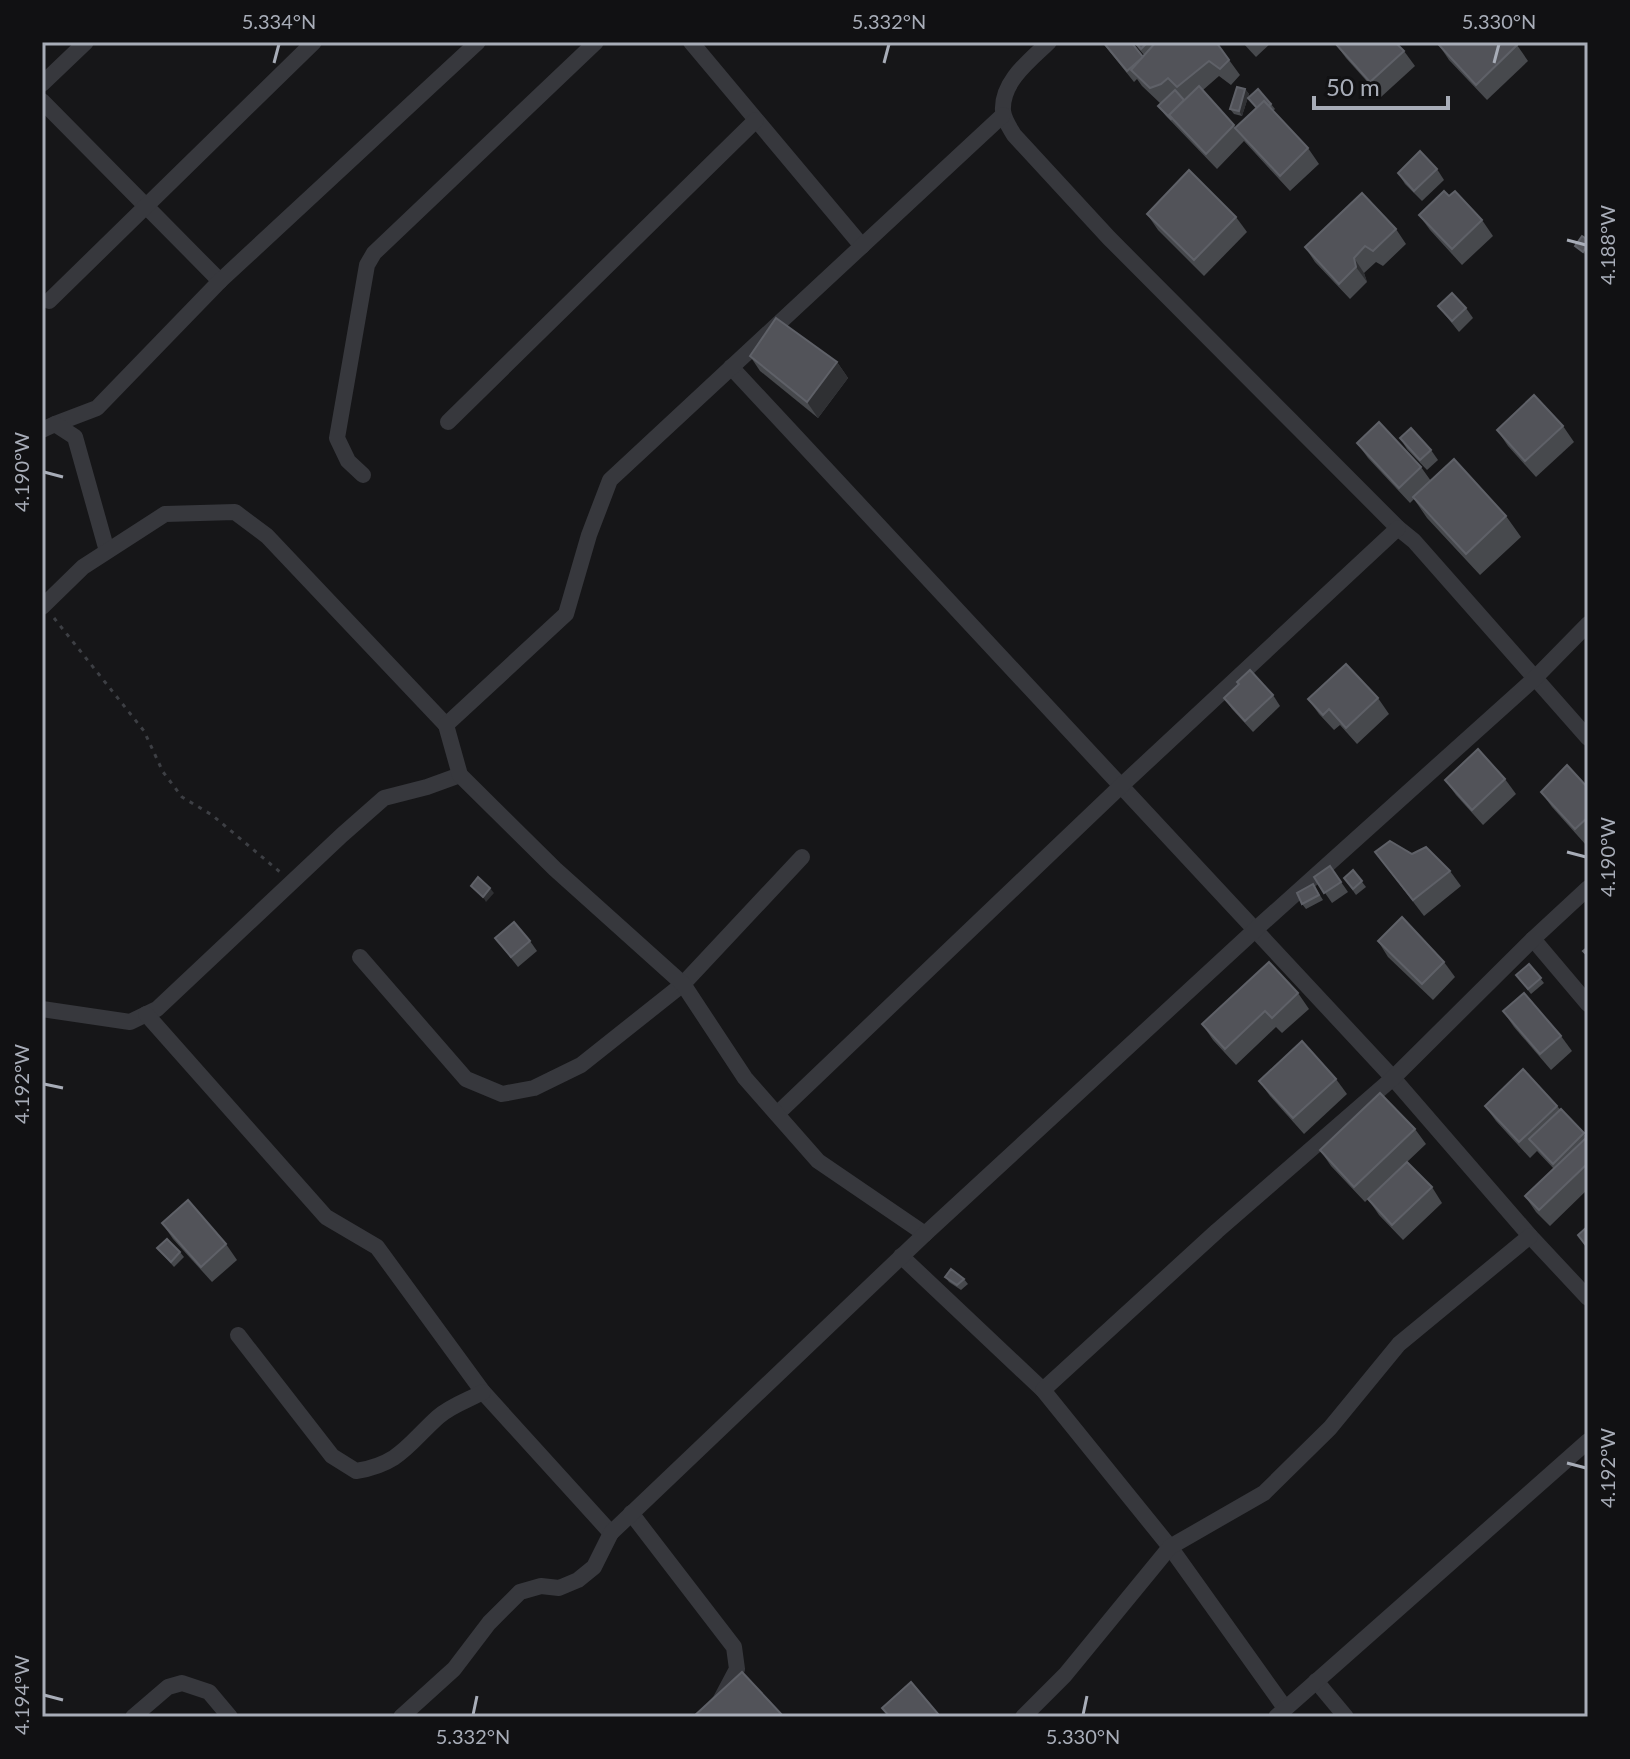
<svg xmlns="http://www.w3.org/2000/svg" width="1630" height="1759" font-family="Lato,sans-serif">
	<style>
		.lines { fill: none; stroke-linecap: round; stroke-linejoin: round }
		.path { stroke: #3d3f44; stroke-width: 3; stroke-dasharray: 4 6; stroke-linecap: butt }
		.street { stroke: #37383d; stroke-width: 16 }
		.wall { fill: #47494d }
		.shaded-wall { fill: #2f3033 }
		.building { fill: #525359; stroke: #5f6168; stroke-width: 2 }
		.ticks { fill: none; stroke: #a8adb8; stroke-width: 3 }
		.neatline { fill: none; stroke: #a8adb8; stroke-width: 3 }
		.ticks-label { font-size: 20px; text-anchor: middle; fill: #a8adb8 }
	</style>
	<rect width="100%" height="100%" fill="#161618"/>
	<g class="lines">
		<!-- path -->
		<polyline class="path" points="54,618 144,731 163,772 182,797 212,815 280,872"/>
		<!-- street -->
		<g class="street">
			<polyline points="691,42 862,246"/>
			<path d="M1049,42C1030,60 1001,82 1003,111C1004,120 1010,128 1014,135L1109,238L1398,528L1414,541L1588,738"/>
			<polyline points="42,84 86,42"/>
			<polyline points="42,101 220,281"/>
			<polyline points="49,301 314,42"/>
			<polyline points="731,367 1393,1078 1530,1236 1588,1298"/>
			<polyline points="448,422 756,120"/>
			<polyline points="55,424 97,408 220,281 478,42"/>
			<polyline points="42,430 55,424 75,437 107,551"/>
			<polyline points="363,475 348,461 337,438 367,265 374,253 596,42"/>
			<polyline points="42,607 83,567 165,514 235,512 267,536 446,725"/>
			<polyline points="1533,939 1588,1004"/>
			<polyline points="360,957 466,1079 502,1094 534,1088 581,1065 683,984 802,857"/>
			<polyline points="42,1009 130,1022 157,1009 342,835 384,798 427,787 460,775"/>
			<polyline points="146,1014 326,1217 377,1247 483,1392 611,1533"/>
			<polyline points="777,1114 1122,785 1398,528"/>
			<polyline points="925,1234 818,1161 745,1078 683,984 555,869 460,775 446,725 566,614 589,535 610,480 1003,115"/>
			<polyline points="901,1256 1043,1390"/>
			<path d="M238,1335L332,1456L356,1471C400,1464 408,1444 438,1417C450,1406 468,1400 483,1392"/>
			<polyline points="631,1513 734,1647 737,1669 720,1701 706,1717"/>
			<polyline points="1316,1681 1346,1717"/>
			<polyline points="1285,1708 1170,1547 1043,1390 1217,1231 1393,1078 1533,939 1588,888"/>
			<polyline points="133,1717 168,1687 182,1683 209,1692 230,1717"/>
			<polyline points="401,1717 454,1669 489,1623 520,1592 541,1586 559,1588 578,1580 594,1567 611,1533 925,1234 1256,929 1534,679 1588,624"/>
			<polyline points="1023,1717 1065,1675 1170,1547 1264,1493 1330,1428 1399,1344 1530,1236"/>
			<polyline points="1276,1717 1588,1441"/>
		</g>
	</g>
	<!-- wall -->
	<g class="wall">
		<polygon points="1102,42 1143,57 1144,55 1133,42 1216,42 1240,75 1231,85 1219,76 1203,90 1236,128 1271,104 1275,109 1273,111 1308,148 1319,164 1290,191 1244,141 1217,169 1166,116 1158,106 1161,104 1142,86 1137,79 1134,82"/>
		<polygon points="1242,42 1272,42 1256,57"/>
		<polygon points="1335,43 1404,51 1415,66 1381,97 1346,58"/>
		<polygon points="1439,45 1517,45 1528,61 1487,100 1449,60"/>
		<polygon points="1245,89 1249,94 1242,116 1234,114 1230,109"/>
		<polygon points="1437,169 1444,180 1422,201 1405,184 1398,173"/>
		<polygon points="1449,196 1482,220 1493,236 1462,265 1430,230 1419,215"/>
		<polygon points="1147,214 1236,217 1247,232 1204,276 1158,230"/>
		<polygon points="1396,229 1406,244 1383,266 1376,262 1364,273 1367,282 1350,299 1315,262 1305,247"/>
		<polygon points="1438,306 1466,308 1473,318 1459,332"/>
		<polygon points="750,356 837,362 848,378 818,418 760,371"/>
		<polygon points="1563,426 1574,442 1536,477 1508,446 1497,430"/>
		<polygon points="1400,438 1431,450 1438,460 1427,470 1407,449"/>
		<polygon points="1357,443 1421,467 1431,481 1506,516 1521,537 1480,575 1427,518 1414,499 1410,503 1368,458"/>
		<polygon points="1273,695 1280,706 1253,732 1232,709 1224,698"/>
		<polygon points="1378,698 1389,714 1357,744 1340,725 1334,730 1319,714 1308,699"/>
		<polygon points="1505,779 1516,794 1483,825 1456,795 1445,780"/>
		<polygon points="1588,788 1588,843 1586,845 1552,807 1541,792"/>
		<polygon points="1375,852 1412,854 1450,871 1461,886 1424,916"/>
		<polygon points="1330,866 1348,892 1332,903 1314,877"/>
		<polygon points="1353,870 1366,887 1356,895 1344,878"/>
		<polygon points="1313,884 1323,900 1306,909 1302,904"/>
		<polygon points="495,938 530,941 537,951 518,967"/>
		<polygon points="1378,941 1444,962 1455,977 1433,1000 1388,957"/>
		<polygon points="1529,964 1544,983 1531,994 1516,975"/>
		<polygon points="1298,993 1309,1009 1282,1033 1276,1027 1236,1065 1213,1040 1202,1024"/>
		<polygon points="1503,1011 1561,1036 1572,1051 1551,1070 1514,1027"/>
		<polygon points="1336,1079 1347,1094 1304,1134 1270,1096 1259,1081"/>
		<polygon points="1485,1106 1557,1106 1587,1137 1588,1136 1588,1189 1550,1226 1536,1212 1525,1196 1554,1169 1537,1151 1530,1158 1496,1121"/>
		<polygon points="1415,1129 1426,1144 1407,1162 1432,1187 1442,1203 1403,1240 1379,1215 1368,1199 1365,1202 1331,1166 1320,1150"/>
		<polygon points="162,1223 226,1244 237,1260 212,1282 173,1239"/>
		<polygon points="157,1248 180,1252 184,1257 174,1267"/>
		<polygon points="945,1277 964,1279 968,1284 961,1290 949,1282"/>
	</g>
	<!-- shaded-wall -->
	<g class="shaded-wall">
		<polygon points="1245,89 1249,94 1242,116 1239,111"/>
		<polygon points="1588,244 1588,255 1587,257 1583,252"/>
		<polygon points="1354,258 1364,273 1367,282 1356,267"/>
		<polygon points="837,362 848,378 818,418 807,402"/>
		<polygon points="490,888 494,893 486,902 483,897"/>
	</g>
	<!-- building -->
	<g class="building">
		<polygon points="1103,42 1131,42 1143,57 1127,71"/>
		<polygon points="1135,42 1148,42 1141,49"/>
		<polygon points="1156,42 1216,42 1229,60 1220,69 1209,61 1177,87 1168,78 1161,84 1150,88 1131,70"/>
		<polygon points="1336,42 1395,42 1404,51 1370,82 1335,43"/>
		<polygon points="1441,42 1515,42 1517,45 1476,85 1439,45"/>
		<polygon points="1199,86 1234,125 1206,154 1169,115"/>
		<polygon points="1237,87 1245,89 1239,111 1230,109"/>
		<polygon points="1258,89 1271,104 1269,106 1264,101 1257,108 1248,98"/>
		<polygon points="1175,90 1184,100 1169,115 1172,118 1171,119 1158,106"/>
		<polygon points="1264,101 1308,148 1280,176 1235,128"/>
		<polygon points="1420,151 1437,169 1414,191 1398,173"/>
		<polygon points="1189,170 1236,217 1194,260 1147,214"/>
		<polygon points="1444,191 1449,196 1455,191 1482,220 1452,249 1419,215"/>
		<polygon points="1362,193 1396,229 1373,251 1365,246 1354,258 1356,267 1339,284 1305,247"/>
		<polygon points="1582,236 1588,240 1588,244 1583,252 1575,246"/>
		<polygon points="1452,293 1466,308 1452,321 1438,306"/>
		<polygon points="776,318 837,362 807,402 750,356"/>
		<polygon points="1534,395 1563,426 1525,461 1497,430"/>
		<polygon points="1379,422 1421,467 1399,488 1357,443"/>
		<polygon points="1411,428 1431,450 1420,460 1400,438"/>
		<polygon points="1454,459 1506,516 1466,554 1413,497"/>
		<polygon points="1346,664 1378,698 1346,728 1329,709 1323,715 1308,699"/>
		<polygon points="1250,670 1273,695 1245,721 1224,698 1239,684 1237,682"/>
		<polygon points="1478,749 1505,779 1472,810 1445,780"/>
		<polygon points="1567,765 1588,788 1588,817 1575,829 1541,792"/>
		<polygon points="1390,841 1412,854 1426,847 1450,871 1413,900 1375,852"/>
		<polygon points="1330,866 1341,882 1324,893 1314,877"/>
		<polygon points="1353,870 1362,881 1353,889 1344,878"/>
		<polygon points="478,877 490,888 483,897 471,886"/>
		<polygon points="1313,884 1319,895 1302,904 1297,893"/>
		<polygon points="1402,917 1444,962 1422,984 1378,941"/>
		<polygon points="514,922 530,941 511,957 495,938"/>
		<polygon points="1588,947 1588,956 1583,951"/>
		<polygon points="1269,962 1298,993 1272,1018 1265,1011 1225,1049 1202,1024"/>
		<polygon points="1529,964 1541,978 1528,989 1516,975"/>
		<polygon points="1524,993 1561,1036 1540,1054 1503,1011"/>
		<polygon points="1302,1041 1336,1079 1293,1118 1259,1081"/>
		<polygon points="1523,1069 1557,1106 1519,1142 1485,1106"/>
		<polygon points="1380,1093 1415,1129 1354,1187 1320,1150"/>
		<polygon points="1561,1109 1584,1133 1553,1164 1529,1139"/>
		<polygon points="1588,1136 1588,1163 1539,1210 1525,1196"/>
		<polygon points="1407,1162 1432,1187 1392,1225 1368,1199"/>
		<polygon points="188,1200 226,1244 201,1267 162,1223"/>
		<polygon points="1588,1226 1588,1248 1578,1235"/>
		<polygon points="167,1239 180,1252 171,1262 157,1248"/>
		<polygon points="951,1269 964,1279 957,1285 945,1277"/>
		<polygon points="742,1672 784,1717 693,1717"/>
		<polygon points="911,1682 939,1715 936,1717 890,1717 882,1708"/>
	</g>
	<!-- ticks -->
	<path class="ticks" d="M274,63L279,44M884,63L889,44M1494,63L1499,44M1567,240L1586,245M44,472L63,477M1567,852L1586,857M44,1084L63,1088M1567,1463L1586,1468M44,1695L63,1700M473,1715L477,1696M1083,1715L1087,1696"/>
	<!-- border -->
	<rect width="1630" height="1759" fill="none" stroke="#111113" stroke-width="88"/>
	<!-- scale -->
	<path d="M1314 96v12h134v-12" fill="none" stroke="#a8adb8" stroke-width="4"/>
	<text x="1326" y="96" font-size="24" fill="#a8adb8" stroke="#111113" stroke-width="6" paint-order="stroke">50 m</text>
	<rect x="44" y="44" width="1542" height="1671" class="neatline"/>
	<g class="ticks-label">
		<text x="279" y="29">5.334°N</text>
		<text x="889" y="29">5.332°N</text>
		<text x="1499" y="29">5.330°N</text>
		<text transform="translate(1608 245) rotate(-90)" y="7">4.188°W</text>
		<text transform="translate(22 472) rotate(-90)" y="7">4.190°W</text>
		<text transform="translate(1608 857) rotate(-90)" y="7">4.190°W</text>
		<text transform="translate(22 1084) rotate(-90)" y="7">4.192°W</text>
		<text transform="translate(1608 1468) rotate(-90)" y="7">4.192°W</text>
		<text transform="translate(22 1695) rotate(-90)" y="7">4.194°W</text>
		<text x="473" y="1744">5.332°N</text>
		<text x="1083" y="1744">5.330°N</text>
	</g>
</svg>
